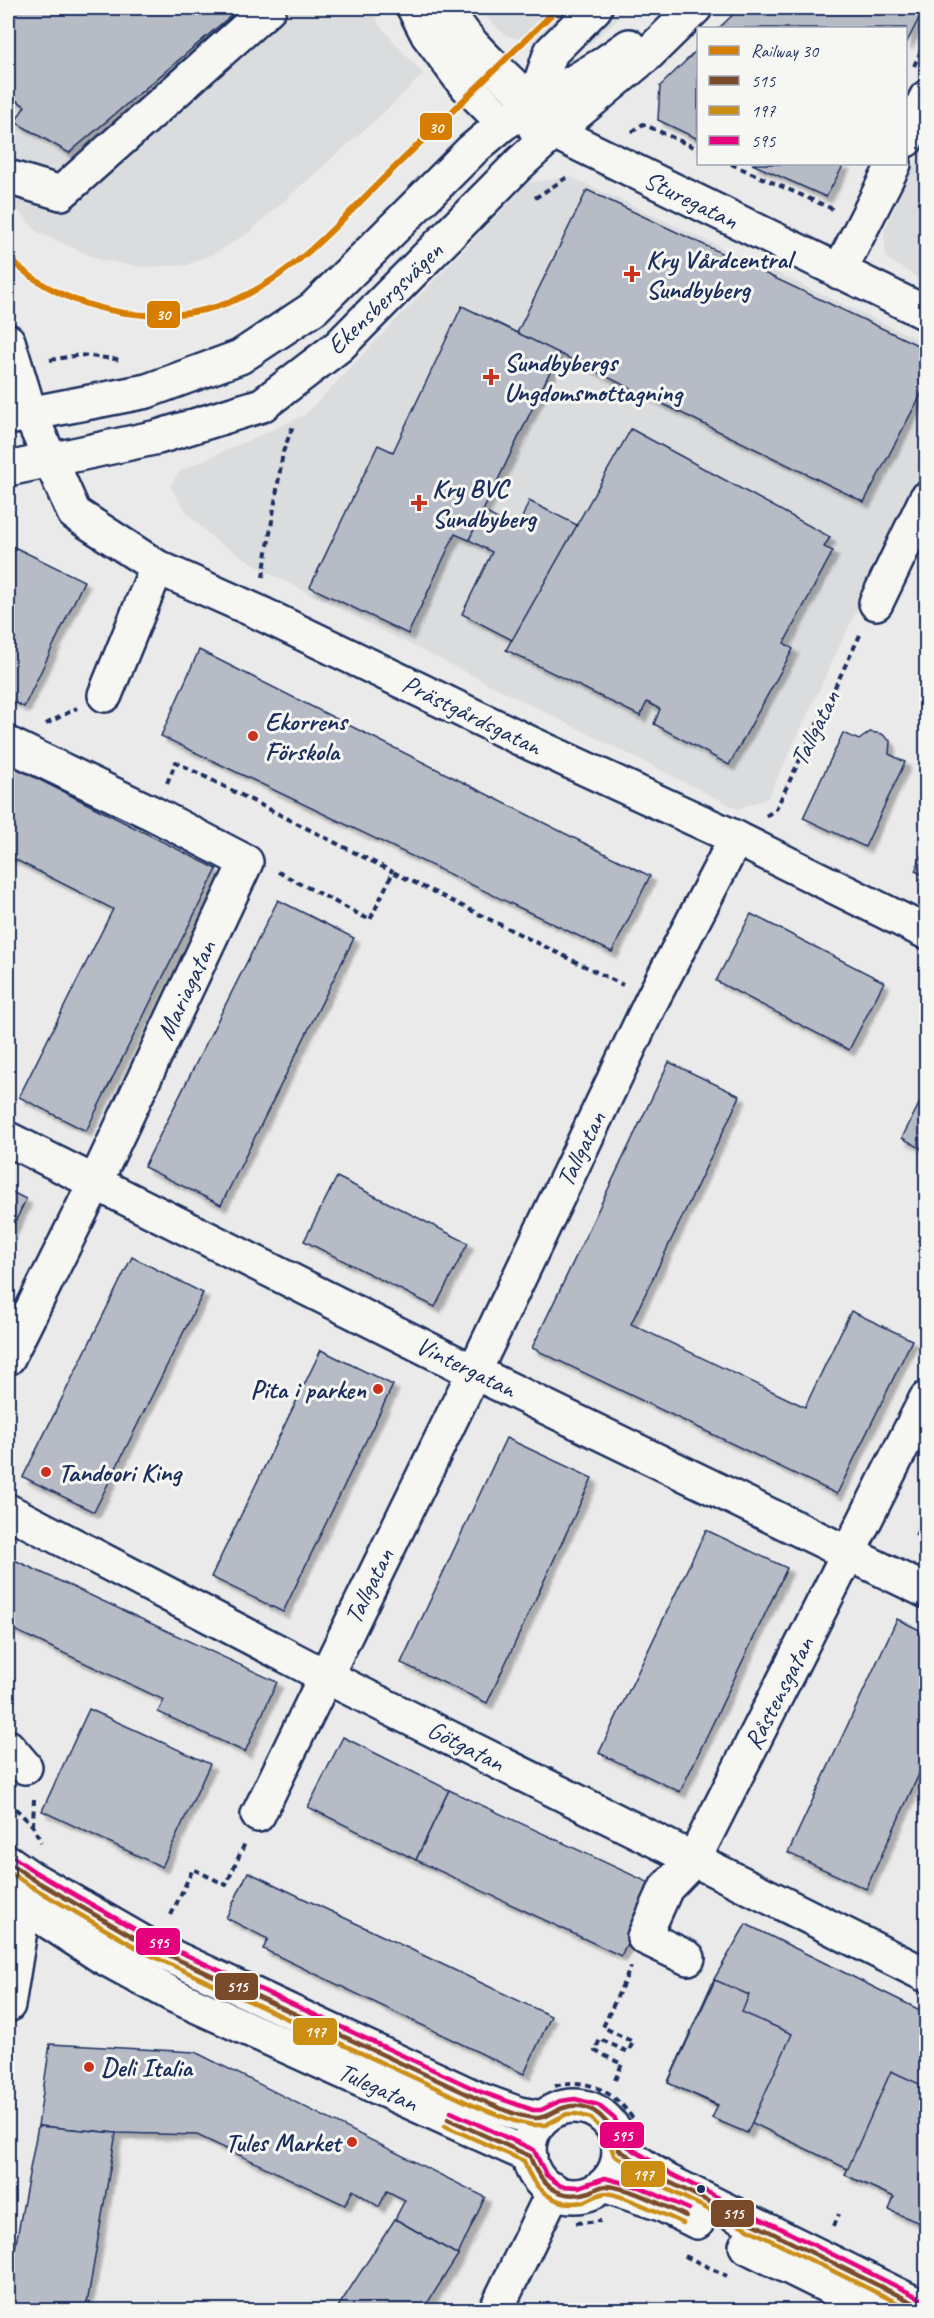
<svg xmlns="http://www.w3.org/2000/svg" width="934" height="2318" font-family="Caveat,sans-serif">
	<style>
		.built { fill: #dadcde }
		.building { fill: #b6bbc6; stroke: #1b2f5e; stroke-width: 1.5; filter: url(#shadow) }
		.lines { fill: none; stroke-linecap: round; stroke-linejoin: round }
		.minor-casing { stroke: #1b2f5e; stroke-width: 38 }
		.path { stroke: #1b2f5e; stroke-width: 4; stroke-dasharray: 6 4.5; stroke-linecap: butt }
		.minor { stroke: #f6f6f2; stroke-width: 33 }
		.bus-1-casing { stroke: #f6f6f2; stroke-width: 9 }
		.bus-2-casing { stroke: #f6f6f2; stroke-width: 9 }
		.bus-3-casing { stroke: #f6f6f2; stroke-width: 9 }
		.bus-1 { stroke: #7a4b2a; stroke-width: 4.5 }
		.bus-2 { stroke: #cb8e13; stroke-width: 4.5 }
		.bus-3 { stroke: #e5007d; stroke-width: 4.5 }
		.rail-1-casing { stroke: #f6f6f2; stroke-width: 10 }
		.rail-1 { stroke: #d77d00; stroke-width: 6 }
		.poi-dot { fill: #c8321e; stroke: #f6f6f2; stroke-width: 2 }
		.bus-dot { fill: #1b2f5e; stroke: #f6f6f2; stroke-width: 2 }
		.labels { text-anchor: middle; dominant-baseline: central; stroke-width: 6; stroke-linejoin: round; paint-order: stroke }
		.street-label { font-size: 26px; fill: #1b2f5e; stroke: #f6f6f2 }
		.poi-label { font-size: 26px; font-weight: bold; fill: #1b2f5e; stroke: #f6f6f2; text-anchor: start }
		.line-badge { stroke: #f6f6f2; stroke-width: 2 }
		.badge-label { font-size: 16px; text-anchor: middle; font-weight: bold; fill: #fff }
	</style>
	<defs>
		<filter id="shadow"><feDropShadow dx="5.5" dy="5.5" stdDeviation="1.5" flood-color="#0004"/></filter>
	</defs>
	<rect width="100%" height="100%" fill="#e9eae9"/>
	<filter id="ink" filterUnits="userSpaceOnUse"><feTurbulence type="fractalNoise" baseFrequency=".0167" numOctaves="2"/><feDisplacementMap in="SourceGraphic" scale="12" xChannelSelector="R" yChannelSelector="G"/><feConvolveMatrix kernelMatrix="1 2 1 2 8 2 1 2 1" color-interpolation-filters="sRGB"/></filter>
	<g filter="url(#ink)">
		<!-- built -->
		<g class="built">
			<polygon points="8,8 372,8 379,25 423,74 393,104 248,233 219,251 187,265 143,267 100,260 38,232 8,200"/>
			<polygon points="477,8 630,8 587,46 547,45 505,35"/>
			<polygon points="926,139 926,283 886,258 884,231"/>
			<polygon points="571,177 926,343 926,463 768,798 738,809 272,575 215,540 188,514 170,486 180,471 305,415 528,183"/>
		</g>
		<!-- building -->
		<g class="building">
			<polygon points="8,8 240,8 69,153 15,122 25,106 8,95"/>
			<polygon points="740,8 924,8 906,44 906,28 719,28"/>
			<polygon points="698,49 698,139 658,120 660,86"/>
			<polygon points="752,164 844,164 826,197"/>
			<polygon points="587,190 926,349 926,385 864,502 517,333"/>
			<polygon points="462,306 559,353 469,540 455,534 408,634 310,587 378,445 393,452"/>
			<polygon points="631,429 830,537 824,547 833,551 784,643 793,649 729,765 654,724 660,709 647,702 640,716 506,650"/>
			<polygon points="529,501 577,525 512,640 462,614 492,552 469,540 483,511 517,530"/>
			<polygon points="8,544 84,581 24,707 8,699"/>
			<polygon points="199,650 650,876 612,952 161,736"/>
			<polygon points="870,732 882,734 890,741 889,754 905,762 865,847 803,818 843,733 859,740"/>
			<polygon points="8,764 217,869 86,1131 19,1097 113,909 8,856"/>
			<polygon points="926,845 926,876 915,871"/>
			<polygon points="278,900 354,938 221,1205 144,1167"/>
			<polygon points="751,914 884,982 849,1050 716,981"/>
			<polygon points="669,1062 740,1096 631,1324 805,1407 851,1311 912,1340 837,1494 532,1348"/>
			<polygon points="926,1090 926,1151 902,1138"/>
			<polygon points="337,1177 468,1243 435,1307 304,1241"/>
			<polygon points="8,1190 26,1199 8,1237"/>
			<polygon points="132,1257 203,1293 94,1512 23,1477"/>
			<polygon points="321,1350 393,1385 283,1612 211,1577"/>
			<polygon points="506,1438 592,1478 487,1703 401,1663"/>
			<polygon points="926,1511 926,1540 915,1535"/>
			<polygon points="706,1530 787,1568 680,1792 599,1753"/>
			<polygon points="8,1557 277,1682 245,1752 158,1712 164,1700 8,1627"/>
			<polygon points="897,1619 926,1633 926,1759 866,1889 788,1853"/>
			<polygon points="89,1709 210,1764 162,1867 42,1811"/>
			<polygon points="343,1737 449,1790 416,1860 308,1807"/>
			<polygon points="449,1790 654,1885 621,1956 416,1860"/>
			<polygon points="248,1872 551,2016 524,2074 263,1949 268,1939 226,1918"/>
			<polygon points="746,1924 926,2013 926,2207 668,2082 714,1979"/>
			<polygon points="715,1980 749,1995 742,2012 792,2034 747,2133 712,2118 718,2105 668,2083"/>
			<polygon points="50,2044 195,2052 485,2197 458,2255 395,2219 405,2200 387,2191 379,2207 353,2190 345,2205 197,2135 116,2133 38,2126"/>
			<polygon points="891,2071 926,2087 918,2104 926,2108 926,2219 924,2225 889,2210 894,2197 845,2175"/>
			<polygon points="38,2126 116,2133 86,2310 8,2310 8,2286"/>
			<polygon points="395,2219 458,2255 423,2310 336,2310"/>
		</g>
		<g class="lines">
			<defs>
				<g id="minor">
					<polyline points="414,8 428,35 463,82 504,123"/>
					<path d="M447,8C470,54 516,81 546,121"/>
					<polyline points="533,105 551,52 595,8"/>
					<polyline points="535,128 554,132 926,313"/>
					<polyline points="906,140 926,98"/>
					<polyline points="8,177 61,193 269,8"/>
					<polyline points="839,272 894,164"/>
					<polyline points="8,341 30,414 74,513 157,567 258,612 532,744 736,838 926,932"/>
					<polyline points="8,418 147,391 240,357 314,308 472,150 504,123 602,65 629,46"/>
					<polyline points="8,469 158,437 262,405 339,346 519,164 554,132 649,53 695,8"/>
					<polyline points="876,603 926,499"/>
					<polyline points="105,695 157,567"/>
					<polyline points="8,744 154,814 246,862 95,1183 8,1358"/>
					<polyline points="8,1139 474,1372 926,1591"/>
					<polyline points="8,1511 325,1676 926,1975"/>
					<polyline points="8,1747 25,1767"/>
					<polyline points="258,1815 474,1372 652,1000 736,838"/>
					<polyline points="8,1862 31,1878 149,1946 478,2099 519,2114 542,2118"/>
					<polyline points="8,1895 101,1956 175,1996 530,2156"/>
					<polyline points="688,1958 644,1937 666,1888 694,1859 926,1399"/>
					<polyline points="8,2005 24,1906"/>
					<circle cx="574" cy="2151" r="45"/>
					<polyline points="619,2150 667,2181 926,2309"/>
					<polyline points="604,2185 661,2204 697,2222"/>
					<polyline points="746,2246 876,2310"/>
					<polyline points="496,2310 554,2190"/>
				</g>
			</defs>
			<!-- minor casing -->
			<use href="#minor" class="minor-casing"/>
			<!-- path -->
			<g class="path">
				<polyline points="914,66 926,40"/>
				<polyline points="632,132 643,124 698,149"/>
				<polyline points="731,164 835,210"/>
				<polyline points="535,198 569,176"/>
				<polyline points="50,360 80,355 122,360"/>
				<polyline points="263,577 283,452 293,426"/>
				<polyline points="46,724 77,708"/>
				<polyline points="167,783 176,762 393,872"/>
				<polyline points="766,816 776,809 861,633"/>
				<polyline points="278,872 370,920 393,872 623,985"/>
				<polyline points="8,1801 33,1826 41,1842"/>
				<polyline points="33,1826 34,1799"/>
				<polyline points="171,1915 193,1869 226,1885 245,1843"/>
				<polyline points="615,2080 622,2064 595,2051 600,2039 628,2052 633,2042 603,2027 631,1967"/>
				<path d="M555,2086C586,2076 615,2092 633,2119"/>
				<polyline points="576,2223 601,2221"/>
				<polyline points="834,2226 839,2214"/>
				<polyline points="685,2256 727,2276"/>
			</g>
			<!-- minor -->
			<use href="#minor" class="minor"/>
			<defs>
				<g id="bus-1">
					<path d="M8,1862L31,1878L149,1946L478,2099C497,2106 516,2117 536,2118C547,2118 553,2111 563,2108C592,2098 614,2124 619,2150L667,2181L926,2309"/>
					<path d="M448,2119L530,2156C539,2184 559,2202 590,2192C595,2190 601,2185 607,2186C634,2189 661,2205 686,2216"/>
				</g>
				<g id="bus-2">
					<polyline points="8,1871 27,1884 146,1953 475,2106 514,2121 532,2125 545,2125 567,2114 576,2114 591,2118 607,2135 614,2155 663,2187 912,2310"/>
					<path d="M445,2126L524,2161C532,2188 554,2208 583,2202C590,2200 598,2194 605,2193C617,2192 669,2217 683,2223"/>
				</g>
				<g id="bus-3">
					<polyline points="12,1856 35,1872 152,1939 481,2092 533,2110 541,2110 560,2101 575,2099 598,2105 615,2119 626,2145 671,2174 926,2301"/>
					<polyline points="451,2112 534,2150 546,2175 561,2186 579,2187 605,2178 639,2187 689,2209"/>
				</g>
			</defs>
			<!-- bus-1 casing -->
			<use href="#bus-1" class="bus-1-casing"/>
			<!-- bus-2 casing -->
			<use href="#bus-2" class="bus-2-casing"/>
			<!-- bus-3 casing -->
			<use href="#bus-3" class="bus-3-casing"/>
			<!-- bus-1 -->
			<use href="#bus-1" class="bus-1"/>
			<!-- bus-2 -->
			<use href="#bus-2" class="bus-2"/>
			<!-- bus-3 -->
			<use href="#bus-3" class="bus-3"/>
			<defs>
				<path id="rail-1" d="M8,257C68,317 173,333 248,294C302,266 343,218 386,176C443,120 501,64 558,8"/>
			</defs>
			<!-- rail-1 casing -->
			<use href="#rail-1" class="rail-1-casing"/>
			<!-- rail-1 -->
			<use href="#rail-1" class="rail-1"/>
		</g>
	</g>
	<!-- markers -->
	<g class="poi-dot">
		<path d="M629 265h6v6h6v6h-6v6h-6v-6h-6v-6h6z"/>
		<path d="M488 368h6v6h6v6h-6v6h-6v-6h-6v-6h6z"/>
		<path d="M416 494h6v6h6v6h-6v6h-6v-6h-6v-6h6z"/>
		<circle cx="253" cy="736" r="6"/>
		<circle cx="378" cy="1389" r="6"/>
		<circle cx="46" cy="1472" r="6"/>
		<circle cx="89" cy="2067" r="6"/>
		<circle cx="352" cy="2142" r="6"/>
	</g>
	<circle class="bus-dot" cx="701" cy="2189" r="5"/>
	<g class="labels">
		<!-- street labels -->
		<g class="street-label">
			<text transform="translate(691 200) rotate(26)">Sturegatan</text>
			<text transform="translate(385 298) rotate(-44)">Ekensbergsvägen</text>
			<text transform="translate(472 715) rotate(26)">Prästgårdsgatan</text>
			<text transform="translate(815 728) rotate(-64)">Tallgatan</text>
			<text transform="translate(186 990) rotate(-65)">Mariagatan</text>
			<text transform="translate(581 1149) rotate(-64)">Tallgatan</text>
			<text transform="translate(466 1367) rotate(26)">Vintergatan</text>
			<text transform="translate(369 1586) rotate(-64)">Tallgatan</text>
			<text transform="translate(779 1693) rotate(-63)">Råstensgatan</text>
			<text transform="translate(466 1746) rotate(27)">Götgatan</text>
			<text transform="translate(378 2087) rotate(24)">Tulegatan</text>
		</g>
		<!-- poi labels -->
		<g class="poi-label">
			<text x="646" y="259">Kry Vårdcentral<tspan x="646" dy="30">Sundbyberg</tspan></text>
			<text x="504" y="362">Sundbybergs<tspan x="504" dy="30">Ungdomsmottagning</tspan></text>
			<text x="432" y="488">Kry BVC<tspan x="432" dy="30">Sundbyberg</tspan></text>
			<text x="265" y="721">Ekorrens<tspan x="265" dy="30">Förskola</tspan></text>
			<text x="366" y="1389" text-anchor="end">Pita i parken</text>
			<text x="58" y="1472">Tandoori King</text>
			<text x="101" y="2067">Deli Italia</text>
			<text x="340" y="2142" text-anchor="end">Tules Market</text>
		</g>
	</g>
	<g class="line-badge">
		<rect x="419" y="112" width="34" height="29" rx="6" fill="#d77d00"/>
		<rect x="146" y="300" width="35" height="29" rx="6" fill="#d77d00"/>
		<rect x="135" y="1927" width="46" height="29" rx="6" fill="#e5007d"/>
		<rect x="214" y="1972" width="45" height="29" rx="6" fill="#7a4b2a"/>
		<rect x="292" y="2017" width="46" height="29" rx="6" fill="#cb8e13"/>
		<rect x="599" y="2121" width="46" height="28" rx="6" fill="#e5007d"/>
		<rect x="620" y="2160" width="46" height="28" rx="6" fill="#cb8e13"/>
		<rect x="710" y="2199" width="45" height="29" rx="6" fill="#7a4b2a"/>
	</g>
	<g class="badge-label">
		<text x="436" y="133">30</text>
		<text x="163" y="320">30</text>
		<text x="158" y="1948">595</text>
		<text x="237" y="1992">515</text>
		<text x="315" y="2037">197</text>
		<text x="622" y="2141">595</text>
		<text x="643" y="2180">197</text>
		<text x="733" y="2219">515</text>
	</g>
	<!-- margin -->
	<rect width="934" height="2318" fill="none" stroke="#f6f6f2" stroke-width="30"/>
	<rect x="15" y="15" width="904" height="2288" fill="none" stroke="#1b2f5e" stroke-width="2" filter="url(#ink)"/>
	<!-- legend -->
	<rect x="697" y="27" width="210" height="138" fill="#f6f6f2" stroke="#9ea6b7" stroke-width="1.5"/>
	<rect x="709" y="46" width="30" height="9" fill="#d77d00" stroke="#9ea6b7" stroke-width="1.5"/>
	<text x="751" y="57" font-size="18" fill="#1b2f5e">Railway 30</text>
	<rect x="709" y="76" width="30" height="9" fill="#7a4b2a" stroke="#9ea6b7" stroke-width="1.5"/>
	<text x="751" y="87" font-size="18" fill="#1b2f5e">515</text>
	<rect x="709" y="106" width="30" height="9" fill="#cb8e13" stroke="#9ea6b7" stroke-width="1.5"/>
	<text x="751" y="117" font-size="18" fill="#1b2f5e">197</text>
	<rect x="709" y="136" width="30" height="9" fill="#e5007d" stroke="#9ea6b7" stroke-width="1.5"/>
	<text x="751" y="147" font-size="18" fill="#1b2f5e">595</text>
</svg>
